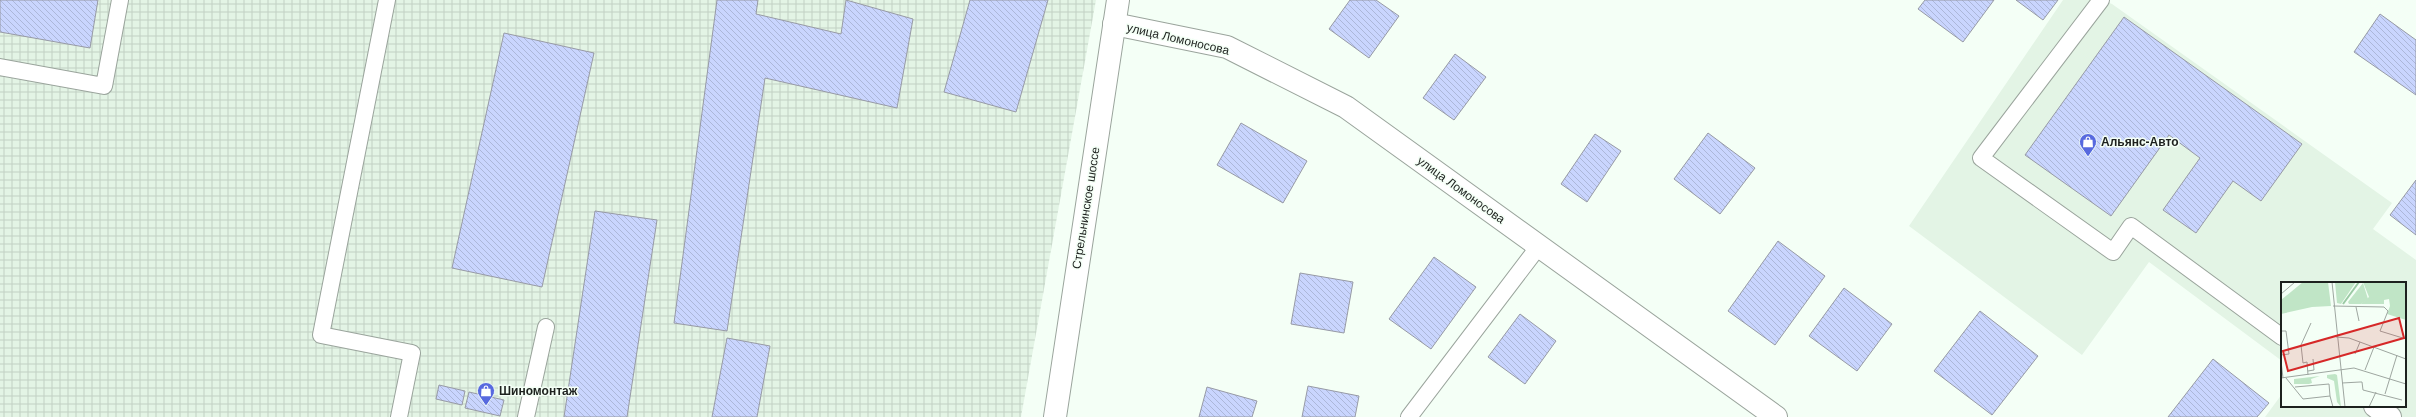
<svg xmlns="http://www.w3.org/2000/svg" width="2416" height="417" font-family="Helvetica,sans-serif">
	<style>
		.built { fill: #e3f4e5 }
		.industrial { fill: url(#industrial-grid) }
		.building { fill: url(#building-back-hatch); stroke: #979aa5 }
		.lines { fill: none; stroke-linecap: round; stroke-linejoin: round }
		.service-casing { stroke: #9aa49c; stroke-width: 18 }
		.minor-casing { stroke: #9aa49c; stroke-width: 24 }
		.service { stroke: #fff; stroke-width: 16 }
		.minor { stroke: #fff; stroke-width: 22 }
		.labels { text-anchor: middle; dominant-baseline: central; stroke-width: 3; stroke-linejoin: round; paint-order: stroke }
		.street-label { font-size: 12px; fill: #1d211e; stroke: #f4fff6 }
		.poi-label { font-size: 12px; font-weight: bold; fill: #1d211e; stroke: #f4fff6; text-anchor: start }
		.inset-river { fill: none; stroke: #9bcaa4; stroke-width: 2 }
		.inset-road { fill: none; stroke: #9ea6a0; stroke-width: 1 }
		.view { fill: #d62828; fill-opacity: 0.15; stroke: #d62828; stroke-width: 2 }
		.inset-edge { fill: none; stroke: #1d211e; stroke-width: 2 }
	</style>
	<defs>
		<pattern id="industrial-grid" width="8" height="8" patternUnits="userSpaceOnUse"><rect width="8" height="8" fill="#e3f4e5"/><path d="M0 4h8M4 0v8" fill="none" stroke="#c2d1c4"/></pattern>
		<pattern id="building-back-hatch" width="6" height="6" patternUnits="userSpaceOnUse"><rect width="6" height="6" fill="#c9d5fe"/><path d="M-1 5l2 2M0 0l6 6M5-1l2 2" fill="none" stroke="#acb7d9"/></pattern>
	</defs>
	<rect width="100%" height="100%" fill="#f4fff6"/>
	<!-- built -->
	<polygon class="built" points="2063,0 2101,0 2112,4 2392,203 2373,229 2416,260 2416,417 2265,417 2282,394 2282,406 2405,406 2405,283 2282,283 2282,361 2149,262 2082,355 1909,226"/>
	<!-- industrial -->
	<polygon class="industrial" points="0,0 1096,0 1021,417 0,417"/>
	<!-- building -->
	<g class="building">
		<polygon points="0,0 98,0 90,48 0,32"/>
		<polygon points="717,0 758,0 756,14 841,34 846,0 913,19 897,108 765,78 727,331 674,323"/>
		<polygon points="970,0 1048,0 1016,112 944,92"/>
		<polygon points="1350,0 1376,0 1399,16 1369,58 1329,29"/>
		<polygon points="1925,0 1994,0 1963,42 1918,9"/>
		<polygon points="2016,0 2058,0 2043,20"/>
		<polygon points="2380,14 2416,40 2416,95 2354,52"/>
		<polygon points="2124,17 2302,144 2261,201 2233,181 2196,233 2163,210 2200,158 2169,135 2111,216 2025,155"/>
		<polygon points="504,33 594,53 542,287 452,268"/>
		<polygon points="1455,54 1486,77 1454,120 1423,98"/>
		<polygon points="1241,123 1307,161 1283,203 1217,165"/>
		<polygon points="1708,133 1755,168 1720,214 1674,179"/>
		<polygon points="1595,134 1621,151 1587,202 1561,184"/>
		<polygon points="2416,180 2416,235 2390,215"/>
		<polygon points="595,211 657,220 627,417 564,417"/>
		<polygon points="1778,241 1825,276 1775,345 1728,311"/>
		<polygon points="1434,257 1476,287 1431,349 1389,319"/>
		<polygon points="1300,273 1353,282 1344,333 1291,324"/>
		<polygon points="1844,288 1892,324 1857,371 1809,336"/>
		<polygon points="1980,311 2038,356 1992,415 1934,371"/>
		<polygon points="1520,314 1556,341 1525,384 1488,357"/>
		<polygon points="727,338 770,346 757,417 712,417"/>
		<polygon points="2213,359 2269,403 2257,417 2168,417"/>
		<polygon points="439,385 465,391 462,405 436,399"/>
		<polygon points="1308,386 1359,396 1355,417 1302,417"/>
		<polygon points="1207,387 1257,401 1252,417 1199,417"/>
		<polygon points="469,392 504,400 500,416 465,408"/>
	</g>
	<g class="lines">
		<defs>
			<g id="service">
				<polyline points="387,0 321,335 412,353 399,417"/>
				<polyline points="2101,0 1981,158 2113,252 2131,226 2282,337"/>
				<polyline points="0,67 104,86 120,0"/>
				<polyline points="526,417 546,327"/>
				<polyline points="1409,417 1539,246"/>
			</g>
			<g id="minor">
				<polyline points="1114,24 1227,47 1346,107 1776,417"/>
				<polyline points="2375,406 2390,417"/>
				<polyline points="1055,417 1118,0"/>
			</g>
		</defs>
		<!-- service casing -->
		<use href="#service" class="service-casing"/>
		<!-- minor casing -->
		<use href="#minor" class="minor-casing"/>
		<!-- service -->
		<use href="#service" class="service"/>
		<!-- minor -->
		<use href="#minor" class="minor"/>
	</g>
	<!-- icons -->
	<defs>
		<symbol id="shop-pin" viewBox="-11 -11 22 30"><path d="M0 17L-7.5 6A9.5 9.5 0 1 1 7.5 6Z" fill="#5769df" stroke="#f4fff6"/><path d="M-5-2.5h2.3a2.7 3.5 0 0 1 5.4 0H5L5.5 6h-11ZM-1.5-2.5h3a1.5 2.3 0 0 0-3 0Z" fill="#fff"/></symbol>
	</defs>
	<g fill-rule="evenodd">
		<use href="#shop-pin" x="2078" y="132" width="20" height="27"/>
		<use href="#shop-pin" x="476" y="381" width="20" height="27"/>
	</g>
	<g class="labels">
		<!-- street labels -->
		<g class="street-label">
			<text transform="translate(1178 39) rotate(13)">улица Ломоносова</text>
			<text transform="translate(1461 190) rotate(36)">улица Ломоносова</text>
			<text transform="translate(1086 208) rotate(-81)">Стрельнинское шоссе</text>
		</g>
		<!-- poi labels -->
		<g class="poi-label">
			<text x="2101" y="142">Альянс-Авто</text>
			<text x="499" y="391">Шиномонтаж</text>
		</g>
	</g>
	<!-- overview -->
	<g transform="translate(2281 282)">
		<rect width="125" height="125" fill="#f4fff6"/>
		<path d="M22,0H47L50,24L31,25L0,32V18ZM54,0H75L60,22L56,21ZM82,0H125V38L106,32L109,24L108,17L103,18V22H80L88,15ZM54,92L56,93L60,125L56,120L53,99L46,96V93ZM39,94L30,97L31,101L28,102H13V97Z" fill="#c0e5c6"/>
		<path d="M82,1L87,17L80,22H68L67,20ZM105,1L116,3L114,14L106,8L103,3Z" fill="#c0e5c6"/>
		<path class="inset-river" d="M62,22L78,0"/>
		<path class="inset-road" d="M51,0L64,125M0,12L14,0M52,24L103,25L107,29L99,49L125,57M75,25L78,39M0,49H5L8,72L0,73M55,55L68,56L125,77M74,72L79,60M0,79L2,96M84,88L93,65M27,89L33,88L32,77M27,93L26,80L22,81L20,63L30,41M0,96L73,86L125,102M5,96L22,117L49,114L52,125M61,101L79,100H81L82,108L121,118M14,105L48,102L49,114M104,112L116,73M88,125L95,110"/>
		<path class="view" d="M118,36L123,56L7,89L2,69Z"/>
		<rect width="125" height="125" class="inset-edge"/>
	</g>
</svg>
